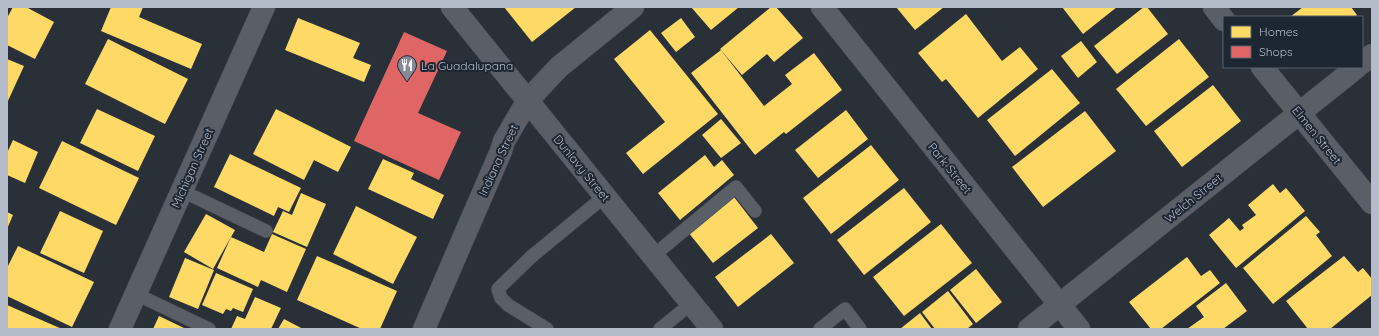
<svg xmlns="http://www.w3.org/2000/svg" width="1379" height="336" font-family="Quicksand,sans-serif">
	<style>
		.homes { fill: #ffd966 }
		.shops { fill: #e06666 }
		.lines { fill: none; stroke-linecap: round; stroke-linejoin: round }
		.service-casing { stroke: #484c53; stroke-width: 14 }
		.minor-casing { stroke: #484c53; stroke-width: 23 }
		.tertiary-casing { stroke: #484c53; stroke-width: 23 }
		.service { stroke: #5a5e66; stroke-width: 13 }
		.minor { stroke: #5a5e66; stroke-width: 22 }
		.tertiary { stroke: #5a5e66; stroke-width: 22 }
		.labels { text-anchor: middle; dominant-baseline: central; stroke-width: 4; stroke-linejoin: round; paint-order: stroke }
		.poi-label { font-size: 12px; fill: #b4bcc9; stroke: #1d2633; text-anchor: start }
		.street-label { font-size: 12px; fill: #b4bcc9; stroke: #1d2633 }
	</style>
	<rect width="100%" height="100%" fill="#2a3038"/>
	<!-- homes -->
	<g class="homes">
		<polygon points="13,7 26,7 54,22 35,59 7,45 7,18"/>
		<polygon points="111,7 143,7 139,17 202,44 191,69 101,31"/>
		<polygon points="504,7 576,7 532,42"/>
		<polygon points="691,7 739,7 711,30"/>
		<polygon points="771,7 776,7 803,38 774,62 767,54 742,75 720,49"/>
		<polygon points="896,7 944,7 915,30"/>
		<polygon points="1062,7 1117,7 1083,34"/>
		<polygon points="1144,7 1147,7 1168,34 1117,74 1094,46"/>
		<polygon points="1303,7 1351,7 1357,15 1355,17 1290,17"/>
		<polygon points="966,14 1002,61 1020,47 1038,69 978,118 946,79 942,82 918,53"/>
		<polygon points="298,18 360,43 353,58 371,65 364,82 285,50"/>
		<polygon points="681,18 695,37 676,52 661,33"/>
		<polygon points="650,30 718,114 643,174 626,153 665,122 614,59"/>
		<polygon points="108,39 188,79 165,124 85,84"/>
		<polygon points="1179,39 1209,77 1146,126 1116,89"/>
		<polygon points="1081,41 1097,62 1078,78 1061,56"/>
		<polygon points="721,50 764,106 792,84 785,75 814,53 842,90 786,134 784,132 755,155 691,73"/>
		<polygon points="7,59 24,66 7,103"/>
		<polygon points="1052,69 1080,103 1015,156 987,120"/>
		<polygon points="1213,85 1241,121 1182,167 1154,131"/>
		<polygon points="97,109 155,136 138,171 80,143"/>
		<polygon points="276,109 351,147 338,172 314,160 304,180 253,154"/>
		<polygon points="846,110 868,139 818,178 795,150"/>
		<polygon points="1085,111 1116,151 1043,207 1012,167"/>
		<polygon points="721,119 741,143 721,158 702,135"/>
		<polygon points="13,140 38,152 25,183 7,175 7,153"/>
		<polygon points="62,141 139,178 116,225 39,188"/>
		<polygon points="871,145 899,180 831,234 803,198"/>
		<polygon points="230,154 301,188 289,212 278,207 274,216 214,187"/>
		<polygon points="705,155 714,167 722,160 734,175 680,220 658,193"/>
		<polygon points="383,159 414,173 411,179 444,195 433,219 368,189"/>
		<polygon points="1273,184 1280,193 1286,188 1305,211 1236,268 1209,235 1229,218 1240,231 1244,228 1242,225 1256,215 1248,205"/>
		<polygon points="904,188 931,222 864,275 837,240"/>
		<polygon points="301,193 326,204 307,247 273,232 283,211 292,215"/>
		<polygon points="734,197 758,228 713,263 688,232"/>
		<polygon points="356,206 417,237 393,284 333,254"/>
		<polygon points="60,211 103,231 84,273 40,253"/>
		<polygon points="7,212 13,215 7,229"/>
		<polygon points="206,214 235,230 213,269 184,252"/>
		<polygon points="1306,216 1320,232 1316,235 1332,256 1273,304 1243,268"/>
		<polygon points="941,224 972,263 904,316 873,277"/>
		<polygon points="272,234 306,249 287,292 261,280 258,287 217,268 231,237 264,252"/>
		<polygon points="771,234 794,263 738,307 715,277"/>
		<polygon points="18,246 94,282 72,327 7,296 7,268"/>
		<polygon points="317,256 397,291 380,329 362,329 297,300"/>
		<polygon points="1344,256 1358,272 1363,268 1372,279 1372,295 1330,329 1308,329 1286,301"/>
		<polygon points="1187,257 1201,276 1210,270 1220,283 1161,329 1151,329 1129,302"/>
		<polygon points="185,258 214,270 198,309 169,297"/>
		<polygon points="976,269 1002,302 976,323 950,290"/>
		<polygon points="216,273 253,289 243,312 233,308 231,311 226,309 223,314 202,305"/>
		<polygon points="1226,283 1247,311 1223,329 1187,329 1204,317 1196,306"/>
		<polygon points="948,291 973,324 967,329 935,329 922,312"/>
		<polygon points="255,297 281,308 271,329 231,329 237,316 245,319"/>
		<polygon points="7,305 62,329 7,329"/>
		<polygon points="920,313 932,329 900,329"/>
		<polygon points="159,316 186,329 153,329"/>
		<polygon points="284,319 303,329 278,329"/>
	</g>
	<!-- shops -->
	<polygon class="shops" points="404,32 447,51 418,113 461,132 439,180 354,141"/>
	<g class="lines">
		<defs>
			<g id="service">
				<polyline points="182,191 266,231"/>
				<polyline points="653,256 736,187 755,211"/>
				<polyline points="136,294 209,329"/>
				<polyline points="547,329 508,305 501,298 498,289 531,257 605,196"/>
				<polyline points="660,329 692,303"/>
				<polyline points="820,329 845,309 860,329"/>
			</g>
			<g id="minor">
				<polyline points="822,7 1079,329"/>
				<polyline points="1214,7 1224,20"/>
				<polyline points="1262,67 1372,203"/>
				<polyline points="120,329 264,7"/>
				<polyline points="424,329 501,151 504,141 528,100 559,67 633,7"/>
			</g>
			<g id="tertiary">
				<polyline points="452,7 712,329"/>
				<polyline points="1362,63 1372,55"/>
				<polyline points="1029,329 1357,67"/>
			</g>
		</defs>
		<!-- service casing -->
		<use href="#service" class="service-casing"/>
		<!-- minor casing -->
		<use href="#minor" class="minor-casing"/>
		<!-- tertiary casing -->
		<use href="#tertiary" class="tertiary-casing"/>
		<!-- service -->
		<use href="#service" class="service"/>
		<!-- minor -->
		<use href="#minor" class="minor"/>
		<!-- tertiary -->
		<use href="#tertiary" class="tertiary"/>
	</g>
	<!-- icons -->
	<defs>
		<symbol id="restaurant-pin" viewBox="-11 -11 22 30"><path d="M0 17L-7.5 6A9.5 9.5 0 1 1 7.5 6Z" fill="#848b96" stroke="#1d2633"/><path d="M-5-6h1v4h1v-4h1v4h1v-4h1v5L-1.5 .5V6h-2V.5L-5-1ZM5-6V6H3V1.5H1.5Q1.5-4 5-6Z" fill="#fff"/></symbol>
	</defs>
	<g fill-rule="evenodd">
		<use href="#restaurant-pin" x="396" y="54" width="22" height="30"/>
	</g>
	<g class="labels">
		<!-- poi labels -->
		<g class="poi-label">
			<text x="421" y="65">La Guadalupana</text>
		</g>
		<!-- street labels -->
		<g class="street-label">
			<text transform="translate(1317 135) rotate(51)">Elmen Street</text>
			<text transform="translate(498 160) rotate(-65)">Indiana Street</text>
			<text transform="translate(192 168) rotate(-66)">Michigan Street</text>
			<text transform="translate(582 168) rotate(51)">Dunlavy Street</text>
			<text transform="translate(950 168) rotate(51)">Park Street</text>
			<text transform="translate(1193 198) rotate(-39)">Welch Street</text>
		</g>
	</g>
	<!-- border -->
	<rect width="1379" height="336" fill="none" stroke="#b4bcc9" stroke-width="16"/>
	<!-- legend -->
	<rect x="1223" y="16" width="140" height="52" fill="#1d2633" stroke="#59626f"/>
	<rect x="1231" y="26" width="20" height="12" fill="#ffd966" stroke="#59626f"/>
	<text x="1259" y="36" font-size="12" fill="#b4bcc9">Homes</text>
	<rect x="1231" y="46" width="20" height="12" fill="#e06666" stroke="#59626f"/>
	<text x="1259" y="56" font-size="12" fill="#b4bcc9">Shops</text>
</svg>
